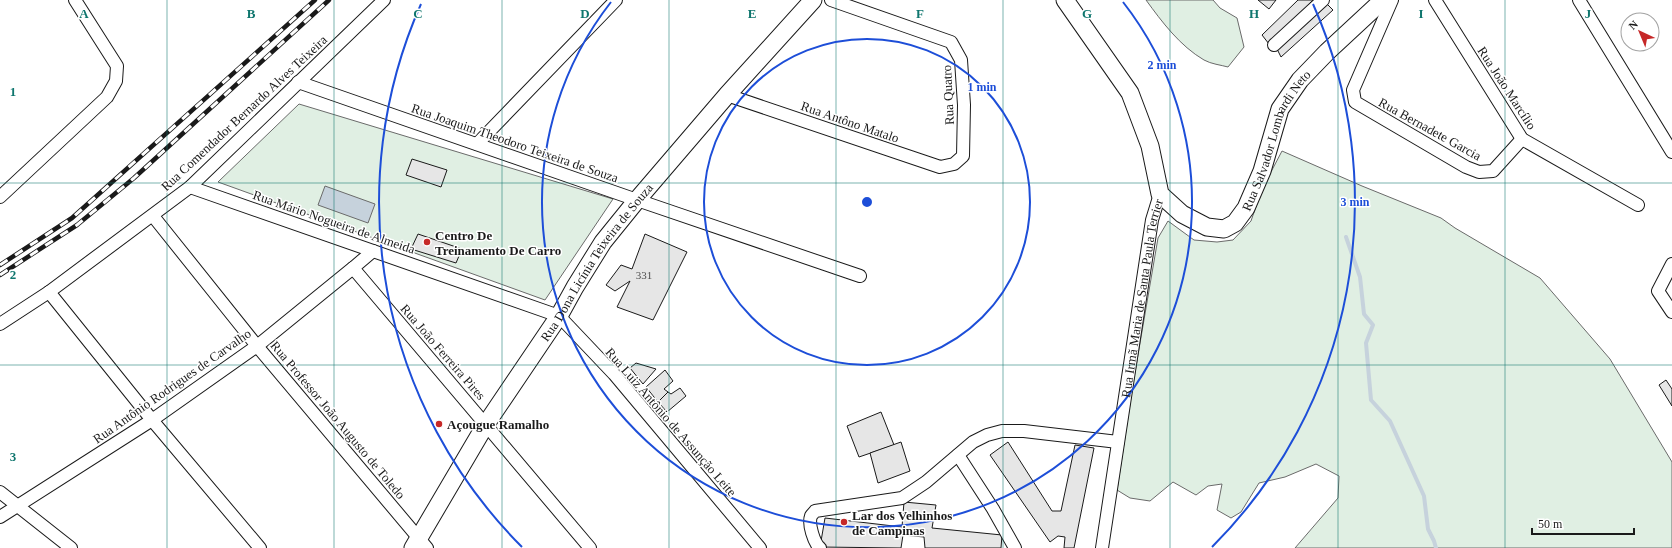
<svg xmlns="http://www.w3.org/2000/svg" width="1672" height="548" font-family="Georgia,serif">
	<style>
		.green { fill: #e0efe3; stroke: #6a6a6a }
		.water { fill: #c6d2dc; stroke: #6a6a6a }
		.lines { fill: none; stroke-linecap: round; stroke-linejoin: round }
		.stream { stroke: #c6d2dc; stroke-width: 4 }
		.building { fill: #e6e6e6; stroke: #1a1a1a }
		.street-casing { stroke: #1a1a1a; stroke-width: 14 }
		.secondary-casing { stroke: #1a1a1a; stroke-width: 19 }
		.street { stroke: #fff; stroke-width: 12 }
		.secondary { stroke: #fff; stroke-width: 17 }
		.rail-casing { stroke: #1a1a1a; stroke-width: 4.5 }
		.rail { stroke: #fff; stroke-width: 3; stroke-dasharray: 9; stroke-linecap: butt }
		.grid { fill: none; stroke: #0f766e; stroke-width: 1; stroke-opacity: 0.55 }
		.ring { fill: none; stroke: #1d4ed8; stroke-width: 2 }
		.poi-dot { fill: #c62828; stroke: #fff; stroke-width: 1.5 }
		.labels { text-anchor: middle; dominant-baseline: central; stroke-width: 3; stroke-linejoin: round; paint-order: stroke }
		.number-label { font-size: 11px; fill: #4d4d4d }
		.street-label { font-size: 13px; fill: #1a1a1a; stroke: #fff }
		.poi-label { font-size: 13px; font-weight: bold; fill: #1a1a1a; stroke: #fff; text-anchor: start }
		.grid-label { font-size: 13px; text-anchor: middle; font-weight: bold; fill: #0f766e; stroke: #fff; stroke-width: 3; stroke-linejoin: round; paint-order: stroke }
		.centre { fill: #1d4ed8; stroke: #fff; stroke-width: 2 }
		.ring-label { font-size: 12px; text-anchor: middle; font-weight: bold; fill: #1d4ed8; stroke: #fff; stroke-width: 3; stroke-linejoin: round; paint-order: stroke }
	</style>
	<rect width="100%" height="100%" fill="#fff"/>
	<!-- green -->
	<g class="green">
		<path d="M1146,0H1213L1220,8L1237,18L1244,47L1228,67C1221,65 1211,64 1204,60C1180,46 1162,22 1146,0Z"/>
		<polygon points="299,104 613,199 545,300 218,182"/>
		<polygon points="1282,151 1362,186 1441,218 1455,228 1540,278 1610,359 1672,462 1672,548 1295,548 1338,498 1339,476 1316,464 1285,477 1259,483 1241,512 1231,518 1217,510 1222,484 1208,486 1196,495 1173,482 1150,501 1130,498 1117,490 1133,384 1158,238 1168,221 1194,240 1217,242 1233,240 1251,221 1262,189"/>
	</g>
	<!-- water -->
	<polygon class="water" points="325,186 375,204 368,223 318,205"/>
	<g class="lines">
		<!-- stream -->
		<polyline class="stream" points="1346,237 1360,277 1364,314 1373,325 1366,343 1371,400 1390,421 1424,496 1428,529 1434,541 1436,548"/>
	</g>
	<!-- building -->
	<g class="building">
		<polygon points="1258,0 1276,0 1269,9"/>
		<polygon points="1298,0 1313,0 1269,44 1262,35"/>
		<polygon points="1326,3 1333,10 1281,57 1277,49"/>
		<polygon points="412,159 447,170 441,187 406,175"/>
		<polygon points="418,234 462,249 456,263 411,249"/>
		<polygon points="645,234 687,252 653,320 617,307 630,281 615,291 606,285 621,265 632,269"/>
		<polygon points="636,363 656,369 643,384 630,368"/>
		<polygon points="665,370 673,381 664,389 668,392 658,402 646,387"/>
		<polygon points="1666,380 1672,389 1672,406 1659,385"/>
		<polygon points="680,388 686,396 667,412 658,402 668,392 671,394"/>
		<polygon points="881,412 894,445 859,457 847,426"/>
		<polygon points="901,442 910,471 878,483 870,453"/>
		<polygon points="1008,442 1052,511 1061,511 1075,445 1094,448 1074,548 1064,548 1065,537 1058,536 1050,542 990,455"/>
		<polygon points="904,502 936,505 932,528 1002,535 1001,548 925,548 924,537 903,535 901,548 820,547 825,518 902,527"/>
	</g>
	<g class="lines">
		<defs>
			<g id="street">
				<polyline points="1392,0 1353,90 1355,102 1466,167 1479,172 1493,171 1522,139"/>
				<polyline points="1435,0 1522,139 1638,205"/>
				<polyline points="1579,0 1672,152"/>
				<polyline points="1274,45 1323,0"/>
				<polyline points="298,82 637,200 860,276"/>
				<polyline points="727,95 940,167 954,164 963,156 964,105 961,60 951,42 831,0"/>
				<polyline points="477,144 616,0"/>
				<polyline points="190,187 559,316 614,374 760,548"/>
				<polyline points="0,197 107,97 116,81 117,66 75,0"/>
				<polyline points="153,216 257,346 427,548"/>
				<polyline points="373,251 353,268 590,548"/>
				<polyline points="1672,264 1658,291 1672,312"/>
				<polyline points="49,292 152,420 260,548"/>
				<polyline points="0,324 49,292 190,187 384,0"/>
				<polyline points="958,455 993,509 1015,548"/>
				<polyline points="0,492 71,548"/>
				<polyline points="0,517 152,420 257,346 353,268"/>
				<path d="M820,548C814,543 808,524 811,516C812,514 814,513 815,511L902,498L926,482L973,442L987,435L1002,431H1024L1118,442"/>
				<path id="s1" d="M1102,548L1152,220L1160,194"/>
			</g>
			<g id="secondary">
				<path id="s2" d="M1065,0L1130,93L1150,146L1160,194L1182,214L1207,227L1224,229L1235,223L1246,208L1262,171L1280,109L1300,80L1327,52L1383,0"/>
				<path id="s3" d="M413,548L486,424L559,316L575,287L603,242L637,200L727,95L813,0"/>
			</g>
		</defs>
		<!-- street casing -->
		<use href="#street" class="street-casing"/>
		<!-- secondary casing -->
		<use href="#secondary" class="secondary-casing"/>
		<!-- street -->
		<use href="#street" class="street"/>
		<!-- secondary -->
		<use href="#secondary" class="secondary"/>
		<defs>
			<g id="rail">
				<polyline points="0,265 72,218 315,0"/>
				<polyline points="0,275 77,225 134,178 329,0"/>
			</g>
		</defs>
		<!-- rail casing -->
		<use href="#rail" class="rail-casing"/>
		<!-- rail -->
		<use href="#rail" class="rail"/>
	</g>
	<!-- grid -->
	<path class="grid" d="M167,0V548M334,0V548M502,0V548M669,0V548M836,0V548M1003,0V548M1170,0V548M1338,0V548M1505,0V548M0,183H1672M0,365H1672"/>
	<!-- distance rings -->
	<g class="ring">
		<circle cx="867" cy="202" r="163"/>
		<path d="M1123 2A325 325 0 1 1 611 2"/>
		<path d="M522 547A488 488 0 0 1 421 4M1313 4A488 488 0 0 1 1212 547"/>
	</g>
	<!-- markers -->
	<g class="poi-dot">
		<circle cx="427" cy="242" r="4"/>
		<circle cx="439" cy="424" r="4"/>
		<circle cx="844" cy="522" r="4"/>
	</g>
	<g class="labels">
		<!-- number labels -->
		<g class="number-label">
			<text x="644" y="275">331</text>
		</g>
		<!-- street labels -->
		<g class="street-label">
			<text transform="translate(1507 88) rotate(57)">Rua João Marcílio</text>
			<text transform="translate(948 95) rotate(-93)">Rua Quatro</text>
			<text transform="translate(244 113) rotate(-43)">Rua Comendador Bernardo Alves Teixeira</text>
			<text transform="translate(850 122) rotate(19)">Rua Antôno Matalo</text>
			<text transform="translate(1430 129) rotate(29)">Rua Bernadete Garcia</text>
			<text stroke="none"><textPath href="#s2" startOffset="400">Rua Salvador Lombardi Neto</textPath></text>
			<text transform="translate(515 143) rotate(19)">Rua Joaquim Theodoro Teixeira de Souza</text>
			<text transform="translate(334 222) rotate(19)">Rua Mário Nogueira de Almeida</text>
			<text stroke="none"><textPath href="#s3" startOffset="340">Rua Dona Licínia Teixeira de Souza</textPath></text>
			<text stroke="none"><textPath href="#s1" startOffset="253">Rua Irmã Maria de Santa Paula Terrier</textPath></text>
			<text transform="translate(443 352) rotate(49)">Rua João Ferreira Pires</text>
			<text transform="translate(172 386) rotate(-35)">Rua Antônio Rodrigues de Carvalho</text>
			<text transform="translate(338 420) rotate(50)">Rua Professor João Augusto de Toledo</text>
			<text transform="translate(671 422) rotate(49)">Rua Luiz Antônio de Assunção Leite</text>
		</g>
		<!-- poi labels -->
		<g class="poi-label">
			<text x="435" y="235">Centro De<tspan x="435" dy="15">Treinamento De Carro</tspan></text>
			<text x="447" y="424">Açougue Ramalho</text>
			<text x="852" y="515">Lar dos Velhinhos<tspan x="852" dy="15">de Campinas</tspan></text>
		</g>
	</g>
	<g class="grid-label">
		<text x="84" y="18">A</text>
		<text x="251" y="18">B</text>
		<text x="418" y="18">C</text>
		<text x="585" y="18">D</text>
		<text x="752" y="18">E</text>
		<text x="920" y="18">F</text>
		<text x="1087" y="18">G</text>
		<text x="1254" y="18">H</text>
		<text x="1421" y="18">I</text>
		<text x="1588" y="18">J</text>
		<text x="13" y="96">1</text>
		<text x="13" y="279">2</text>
		<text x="13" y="461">3</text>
	</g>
	<circle cx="867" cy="202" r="6" class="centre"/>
	<g class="ring-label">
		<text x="1162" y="69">2 min</text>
		<text x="982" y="91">1 min</text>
		<text x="1355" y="206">3 min</text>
	</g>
	<!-- north arrow -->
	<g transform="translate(1640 32) rotate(316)"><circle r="19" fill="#ffffff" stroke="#a3a3a3"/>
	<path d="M0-3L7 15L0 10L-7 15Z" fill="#c62828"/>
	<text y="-6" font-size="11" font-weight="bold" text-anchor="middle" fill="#1a1a1a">N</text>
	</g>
	<!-- scale -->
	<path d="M1532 528v6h102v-6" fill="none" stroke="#1a1a1a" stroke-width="2"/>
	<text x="1538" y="528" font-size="12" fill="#1a1a1a" stroke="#ffffff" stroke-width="3" paint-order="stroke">50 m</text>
</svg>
